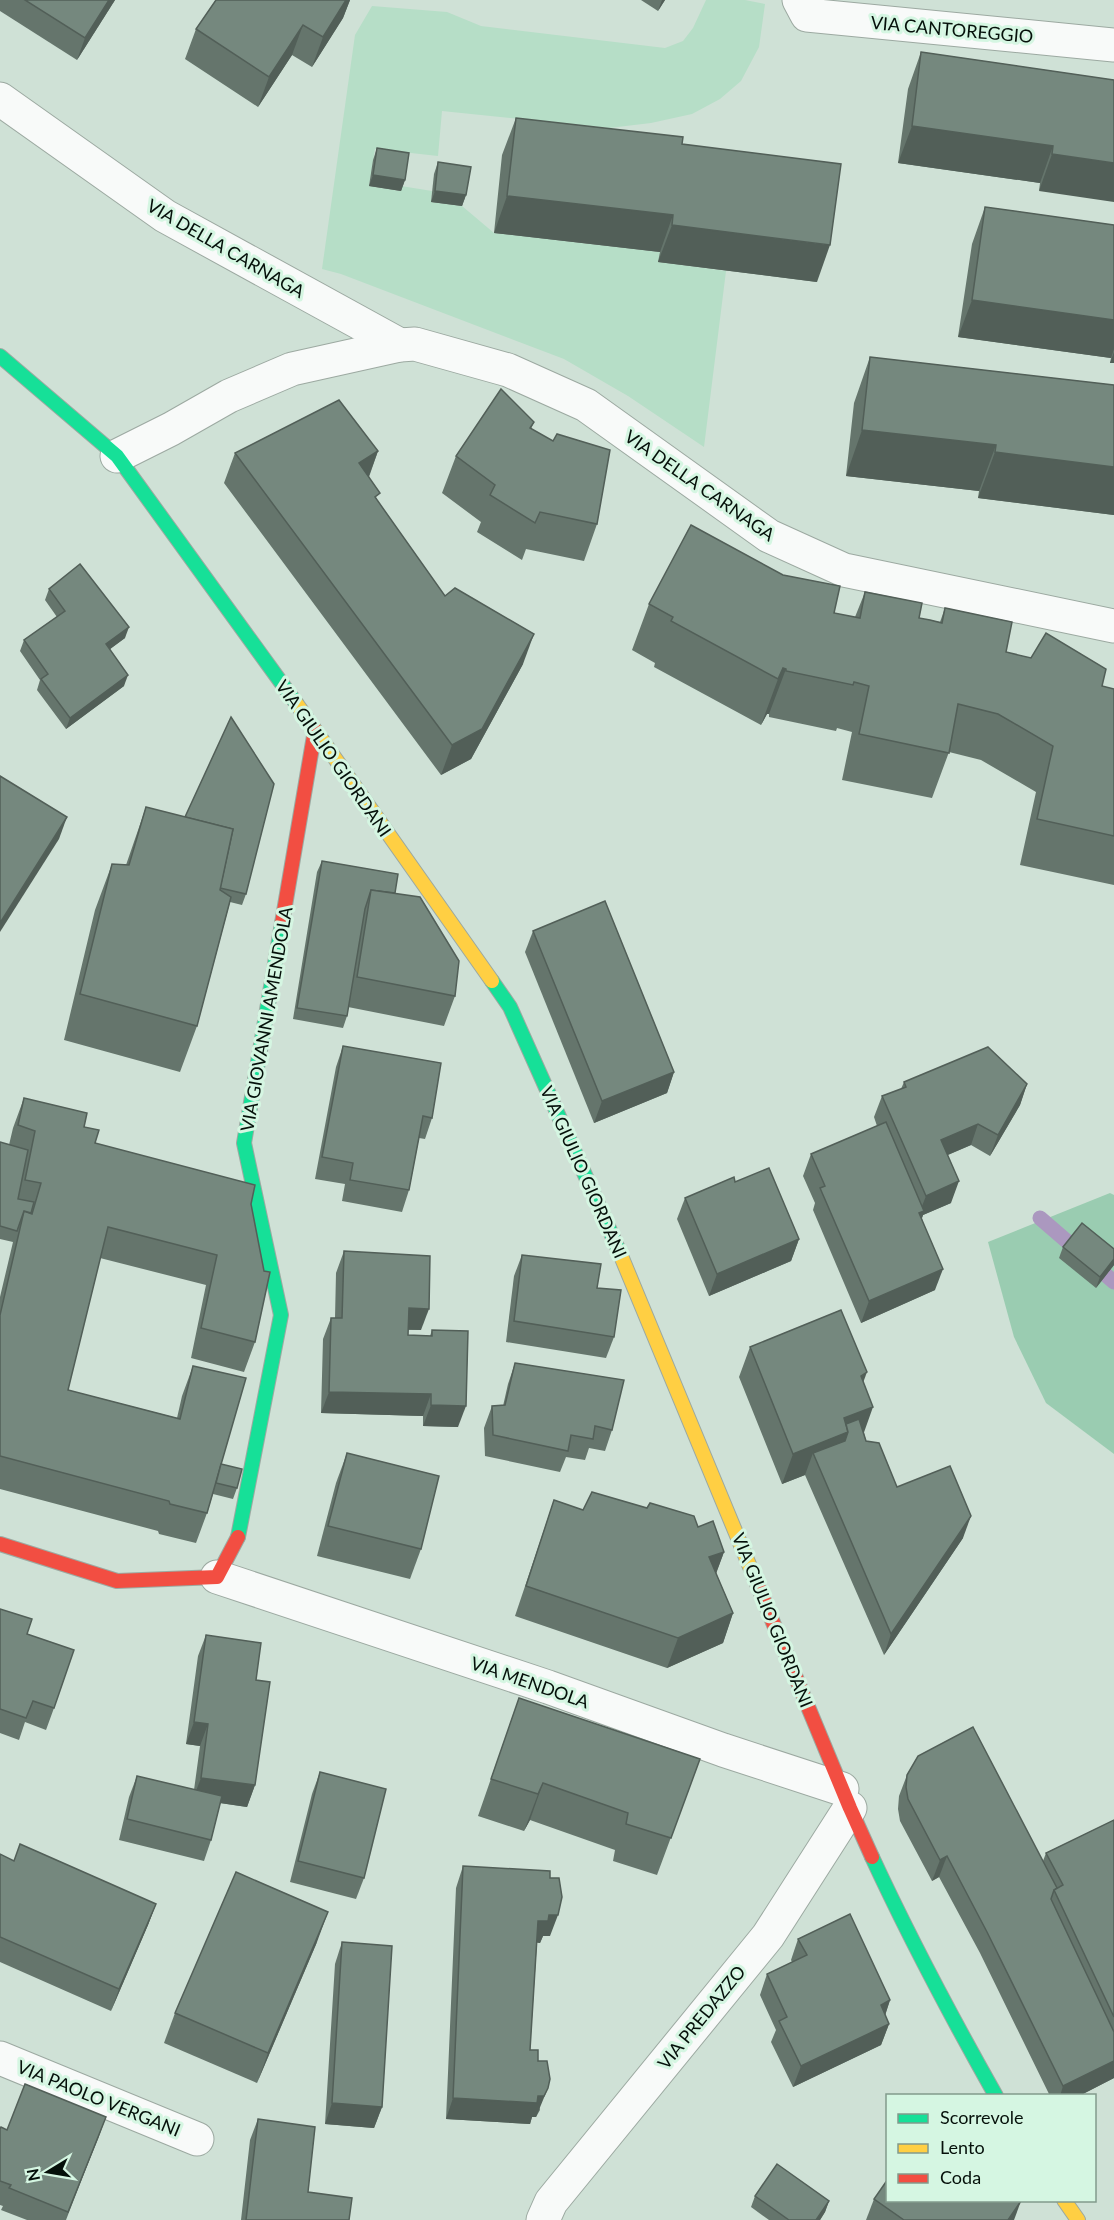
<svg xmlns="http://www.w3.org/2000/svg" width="1114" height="2220" font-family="Lato,sans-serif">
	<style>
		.green { fill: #b6dec7 }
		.forest { fill: #9accb1 }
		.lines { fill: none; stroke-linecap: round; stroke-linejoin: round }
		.stream { stroke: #ab98bf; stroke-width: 15 }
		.street-casing { stroke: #9ca9a1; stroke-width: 35 }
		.fast-casing { stroke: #9ca9a1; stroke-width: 16 }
		.slow-casing { stroke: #9ca9a1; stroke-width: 16 }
		.jam-casing { stroke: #9ca9a1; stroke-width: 16 }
		.street { stroke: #f8faf9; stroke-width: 33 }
		.fast { stroke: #16e098; stroke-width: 14 }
		.slow { stroke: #ffcf43; stroke-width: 14 }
		.jam { stroke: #f24e42; stroke-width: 14 }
		.wall { fill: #65756c }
		.shaded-wall { fill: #525f58 }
		.building { fill: #75887e; stroke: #525f58; stroke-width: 1.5 }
		.labels { text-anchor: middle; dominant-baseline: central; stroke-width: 6; stroke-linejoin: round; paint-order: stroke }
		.street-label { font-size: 18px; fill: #05100a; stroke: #d5f6e2 }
	</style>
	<rect width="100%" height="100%" fill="#cfe1d6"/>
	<!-- green -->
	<polygon class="green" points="706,0 745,0 765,4 759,47 741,81 720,99 692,114 651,123 609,128 442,111 438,156 375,149 369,186 400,191 401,186 432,191 431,202 462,206 494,233 660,252 659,262 726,271 704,447 628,396 564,359 341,274 322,269 355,35 372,6 447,12 481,26 665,48 683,41 693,28"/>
	<!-- forest -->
	<polygon class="forest" points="1110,1193 1114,1195 1114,1454 1046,1403 1014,1337 988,1242"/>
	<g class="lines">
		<!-- stream -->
		<polyline class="stream" points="1040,1218 1114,1282"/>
		<defs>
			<g id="street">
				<polyline points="799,0 807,15 1114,45"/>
				<polyline points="0,99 165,216 400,345"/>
				<polyline points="117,456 171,429 229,396 292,369 400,345 415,344 508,370 586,405 769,536 844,570 1114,626"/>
				<polyline points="217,1577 548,1687 723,1750 842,1789"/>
				<polyline points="0,2058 197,2139"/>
				<polyline points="543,2220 551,2202 768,1936 850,1808"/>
			</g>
			<g id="fast">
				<polyline points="0,356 117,456 296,703"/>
				<polyline points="492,981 510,1007 619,1251"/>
				<polyline points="238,1537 281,1315 244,1143 282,923"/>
				<path d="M872,1857C910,1939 952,2018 996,2096"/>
			</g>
			<g id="slow">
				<polyline points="296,703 492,981"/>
				<polyline points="619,1251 755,1579"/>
				<polyline points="1064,2200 1078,2220"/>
			</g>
			<g id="jam">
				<polyline points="282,923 315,730"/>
				<polyline points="0,1544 117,1581 217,1577 238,1537"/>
				<polyline points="755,1579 850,1808 872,1857"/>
			</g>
		</defs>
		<!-- street casing -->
		<use href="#street" class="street-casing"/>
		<!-- fast casing -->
		<use href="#fast" class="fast-casing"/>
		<!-- slow casing -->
		<use href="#slow" class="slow-casing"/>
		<!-- jam casing -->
		<use href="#jam" class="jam-casing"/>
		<!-- street -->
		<use href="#street" class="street"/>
		<!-- fast -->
		<use href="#fast" class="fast"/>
		<!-- slow -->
		<use href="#slow" class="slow"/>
		<!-- jam -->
		<use href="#jam" class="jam"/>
	</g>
	<!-- wall -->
	<g class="wall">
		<polygon points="0,0 115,0 77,60 0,11"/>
		<polygon points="216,0 350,0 343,18 312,67 292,55 258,107 185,59 196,29"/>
		<polygon points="641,0 665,0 658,11"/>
		<polygon points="921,52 1114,80 1039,191 1040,183 898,163 908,89"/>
		<polygon points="516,118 682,144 817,282 658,262 660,252 494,233 502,155"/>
		<polygon points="377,148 405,180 401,191 369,186 373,160"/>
		<polygon points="438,162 466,195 462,206 431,202 434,174"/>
		<polygon points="985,207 1114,225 1114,363 1110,363 1111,358 958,337 972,244"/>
		<polygon points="870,357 1114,385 1114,515 978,498 979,491 846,476 854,403"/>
		<polygon points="534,422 531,429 597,524 584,561 526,549 522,560 477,532 481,522 442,493 456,456"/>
		<polygon points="378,451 369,477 377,500 445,596 523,664 471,759 441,775 224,483 235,453"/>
		<polygon points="49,589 125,638 110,649 124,686 66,729 37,690 40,680 20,651 24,640 57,617 45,600"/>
		<polygon points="865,592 919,618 940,622 945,608 1006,652 1102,686 1114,689 1114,885 1020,865 1036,792 981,760 949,752 932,798 842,780 852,732 837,728 836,731 769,717 769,714 767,714 761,725 654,667 655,663 632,650 649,604 855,617"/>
		<polygon points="146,807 246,894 242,905 230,902 197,1026 180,1072 64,1040 95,910 112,864 126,865"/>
		<polygon points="322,861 395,893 455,996 444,1026 348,1007 347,1016 343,1028 293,1019 317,872"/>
		<polygon points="533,931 674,1072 667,1093 594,1123 525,952"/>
		<polygon points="343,1046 432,1118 425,1139 419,1138 409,1190 402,1212 342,1201 345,1184 315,1179 336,1067"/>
		<polygon points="904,1082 1027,1084 1020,1105 990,1156 971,1145 948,1155 951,1203 923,1215 922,1218 935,1290 861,1323 813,1210 815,1203 803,1176 811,1154 877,1126 874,1117 882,1096 901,1089"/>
		<polygon points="24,1098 84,1127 95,1143 251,1204 255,1342 244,1372 191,1358 206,1285 100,1258 68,1390 177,1418 182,1396 193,1366 221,1464 237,1488 233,1499 213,1494 207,1513 196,1543 159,1534 158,1531 0,1489 0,1297 13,1242 0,1239 0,1142 9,1145 13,1128"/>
		<polygon points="735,1182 799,1239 791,1261 709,1296 677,1219 685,1198"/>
		<polygon points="1063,1247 1114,1249 1114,1265 1096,1288 1059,1258"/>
		<polygon points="344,1251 421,1330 408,1330 408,1335 430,1336 432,1330 458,1427 423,1426 423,1416 321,1413 323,1339 331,1318 335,1318 336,1273"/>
		<polygon points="522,1255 597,1288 614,1337 606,1358 506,1342 514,1276"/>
		<polygon points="750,1347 863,1382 864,1433 866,1441 897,1487 963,1538 884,1655 805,1475 782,1484 739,1377"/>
		<polygon points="515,1363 612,1430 605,1451 589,1448 585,1460 566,1457 560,1472 485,1456 484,1428 492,1406 503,1406 508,1384"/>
		<polygon points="347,1453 421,1549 410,1579 317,1556 336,1483"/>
		<polygon points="554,1500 583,1510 698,1527 724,1552 716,1573 733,1613 723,1643 667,1668 515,1616"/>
		<polygon points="0,1609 27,1634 54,1708 46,1730 25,1722 19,1740 0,1733"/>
		<polygon points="206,1635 256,1680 255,1785 247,1807 220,1803 211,1840 204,1861 119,1840 129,1797 137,1776 194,1790 200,1746 186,1744 198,1656"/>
		<polygon points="519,1698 700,1759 657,1875 613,1861 615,1850 530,1820 524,1831 478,1816"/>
		<polygon points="320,1772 364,1878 356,1899 290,1882 312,1794"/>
		<polygon points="907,1775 1043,1861 1046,1853 1114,1820 1114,2078 1079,2096 1050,2096 980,1953 939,1877 932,1881 900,1821 898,1809 899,1796"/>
		<polygon points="0,1854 14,1861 156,1904 148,1925 111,2011 0,1962"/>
		<polygon points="463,1866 550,1936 543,1936 540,1943 537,1942 530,2050 540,2110 536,2117 532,2117 530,2124 446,2119 456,1888"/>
		<polygon points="798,1939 890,2000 885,2015 889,2024 881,2045 793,2087 771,2042 776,2030 760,1995 767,1974 792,1962 791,1960"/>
		<polygon points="317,1942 257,2083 164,2043 175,2013"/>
		<polygon points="342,1942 382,2107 374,2128 325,2124 335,1964"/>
		<polygon points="106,2117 66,2220 27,2220 1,2210 3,2206 0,2205 0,2129 7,2130"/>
		<polygon points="258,2119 308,2192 349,2220 241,2220 250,2140"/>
		<polygon points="755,2196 829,2201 825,2212 820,2220 769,2220 751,2207"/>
		<polygon points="874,2199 1014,2220 866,2220"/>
	</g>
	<!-- shaded-wall -->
	<g class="shaded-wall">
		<polygon points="109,0 115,0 77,60 85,38"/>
		<polygon points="346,0 350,0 343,18 312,67 323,37"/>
		<polygon points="662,0 665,0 658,11"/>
		<polygon points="303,25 292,55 258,107 269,77"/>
		<polygon points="912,126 1053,146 1040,183 898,163"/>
		<polygon points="1052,154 1114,163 1114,202 1039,191"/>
		<polygon points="373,175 405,180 401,191 369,186"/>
		<polygon points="435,191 466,195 462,206 431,202"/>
		<polygon points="507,196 673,215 660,252 494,233"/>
		<polygon points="672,225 830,245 817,282 658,262"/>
		<polygon points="972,300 1114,320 1114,349 1111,358 958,337"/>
		<polygon points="1114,352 1114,363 1110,363"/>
		<polygon points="862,430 996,445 979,491 846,476"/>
		<polygon points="378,451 367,481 359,463"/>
		<polygon points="995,452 1114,467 1114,515 978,498"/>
		<polygon points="129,627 125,638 102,655 106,644"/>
		<polygon points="534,634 523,664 471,759 441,775 452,745"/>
		<polygon points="783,668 786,669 769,714 767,714 761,725 778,679"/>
		<polygon points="128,675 124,686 66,729 70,718"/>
		<polygon points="67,817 59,839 0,932 0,923"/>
		<polygon points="674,1072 667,1093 594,1123 602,1101"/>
		<polygon points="1027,1084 1020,1105 990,1156 998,1135"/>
		<polygon points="978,1124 971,1145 933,1161 941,1140"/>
		<polygon points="959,1181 951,1203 923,1215 917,1232 911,1234 926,1196"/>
		<polygon points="799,1239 791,1261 709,1296 717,1274"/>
		<polygon points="1114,1259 1114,1265 1096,1288 1100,1277"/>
		<polygon points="943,1269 935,1290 861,1323 869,1301"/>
		<polygon points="409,1308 429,1309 421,1330 401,1329"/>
		<polygon points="867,1372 856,1402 861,1376"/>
		<polygon points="329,1392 431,1394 423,1416 321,1413"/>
		<polygon points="431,1405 466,1406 458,1427 423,1426"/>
		<polygon points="873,1407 862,1438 813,1453 805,1475 782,1484 793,1454 844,1418"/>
		<polygon points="971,1516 963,1538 884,1655 891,1634"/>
		<polygon points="724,1552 713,1582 709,1557"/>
		<polygon points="733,1613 723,1643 667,1668 678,1638"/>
		<polygon points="194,1722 208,1724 200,1746 186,1744"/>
		<polygon points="201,1778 255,1785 247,1807 193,1799"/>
		<polygon points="543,1783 530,1820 524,1831 538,1794"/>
		<polygon points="947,1856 939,1877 932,1881 940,1860"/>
		<polygon points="156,1904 148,1925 111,2011 119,1989"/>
		<polygon points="328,1912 317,1942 257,2083 268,2053"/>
		<polygon points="549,1915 558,1915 550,1936 543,1936 540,1943 530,1942 538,1921"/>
		<polygon points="890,2000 883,2022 881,2005"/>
		<polygon points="889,2024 881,2045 793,2087 801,2066"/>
		<polygon points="1114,2061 1114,2078 1079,2096 1060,2096 1063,2086"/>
		<polygon points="548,2088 536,2117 532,2117 530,2124 446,2119 453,2098 538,2096"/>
		<polygon points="332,2103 382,2107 374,2128 325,2124"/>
		<polygon points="106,2117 98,2139 65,2220 68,2212"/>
		<polygon points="829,2201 825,2212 820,2220 816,2220"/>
		<polygon points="1021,2201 1014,2220 1008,2220"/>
	</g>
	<!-- building -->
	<g class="building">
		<polygon points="25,0 109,0 85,38"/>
		<polygon points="216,0 346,0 323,37 303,25 269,77 196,29"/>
		<polygon points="921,52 1114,80 1114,163 1052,154 1053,146 912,126"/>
		<polygon points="516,118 683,137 682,144 841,164 830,245 672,225 673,215 507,196"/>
		<polygon points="377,148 409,153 405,180 373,175"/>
		<polygon points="438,162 471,167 466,195 435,191"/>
		<polygon points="985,207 1114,225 1114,320 972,300"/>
		<polygon points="870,357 1114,385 1114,467 995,452 996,445 862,430"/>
		<polygon points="501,389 534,422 530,428 553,441 557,434 610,450 597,524 540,512 535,523 490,495 495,485 456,456"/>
		<polygon points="339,400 378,451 359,463 380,493 375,497 445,596 455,588 534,634 482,729 452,745 235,453"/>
		<polygon points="691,525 783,575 840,586 834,613 860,618 865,592 922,603 919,618 930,620 942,623 945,608 1012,622 1006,652 1031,658 1046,633 1106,669 1102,686 1114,689 1114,836 1037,819 1053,746 998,714 958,704 949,753 859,734 869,686 854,682 853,685 786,671 786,669 783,668 778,679 671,621 673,617 649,604"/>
		<polygon points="80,564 129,627 106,644 128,675 70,718 41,679 48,674 24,640 65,611 49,589"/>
		<polygon points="231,717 274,784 246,894 220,888 233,829 185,817"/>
		<polygon points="0,776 67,817 0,923"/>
		<polygon points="146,807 233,829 220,890 231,897 197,1026 80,994 112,864 129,865"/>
		<polygon points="322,861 398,874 395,893 371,890 365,909 347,1016 297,1008"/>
		<polygon points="371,890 420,897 459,961 455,996 357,977"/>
		<polygon points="605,901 674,1072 602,1101 533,931"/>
		<polygon points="343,1046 441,1063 432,1118 423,1116 409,1190 350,1180 353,1163 322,1157"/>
		<polygon points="988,1047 1027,1084 998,1135 978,1124 941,1140 959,1181 926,1196 882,1096 906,1087 904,1082"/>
		<polygon points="24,1098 87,1113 84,1127 99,1130 95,1143 255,1185 251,1204 264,1271 270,1272 255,1342 201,1328 217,1255 108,1227 68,1390 180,1419 193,1366 246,1378 207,1513 170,1504 169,1501 0,1456 0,1315 24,1211 32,1214 41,1183 25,1180 35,1131 18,1125"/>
		<polygon points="886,1122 924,1211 919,1213 943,1269 869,1301 820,1188 825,1186 811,1154"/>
		<polygon points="0,1142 28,1150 18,1199 34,1202 31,1213 24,1211 17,1231 0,1226"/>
		<polygon points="769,1168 799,1239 717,1274 685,1198 734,1177 735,1182"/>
		<polygon points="1082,1223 1114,1249 1114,1259 1100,1277 1063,1247"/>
		<polygon points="344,1251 430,1256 429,1309 409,1308 408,1335 432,1336 432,1330 468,1331 466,1406 431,1405 431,1394 329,1392 331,1318 342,1318"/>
		<polygon points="522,1255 601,1264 597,1288 621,1290 614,1337 514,1321"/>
		<polygon points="841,1310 867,1372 861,1376 873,1407 844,1418 848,1432 793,1454 750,1347"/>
		<polygon points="515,1363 624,1380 612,1430 595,1426 593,1439 571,1435 568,1451 493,1435 492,1406 505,1405"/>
		<polygon points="859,1419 866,1441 879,1443 897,1487 950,1466 971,1516 891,1634 813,1453 845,1441 848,1432 846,1424"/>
		<polygon points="347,1453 439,1476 421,1549 328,1526"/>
		<polygon points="221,1464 242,1469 237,1488 216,1483"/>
		<polygon points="592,1492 647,1508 650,1503 694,1516 698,1527 713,1521 724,1552 709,1557 733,1613 678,1638 526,1586 554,1500 583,1510"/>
		<polygon points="0,1609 32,1619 27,1634 74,1650 54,1708 33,1701 26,1718 0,1709"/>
		<polygon points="206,1635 261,1643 256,1680 270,1682 255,1785 201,1778 208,1724 194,1722"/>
		<polygon points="519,1698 700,1759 671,1838 626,1824 628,1813 543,1783 538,1794 491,1779"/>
		<polygon points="973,1727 1057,1888 1054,1890 1051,1899 1114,2032 1114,2061 1063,2086 987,1932 947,1856 940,1860 908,1799 906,1787 907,1775 918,1756"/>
		<polygon points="320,1772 386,1789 364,1878 298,1861"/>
		<polygon points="137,1776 222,1796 211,1840 127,1819"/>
		<polygon points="1114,1820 1114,2017 1054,1890 1063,1885 1046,1853"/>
		<polygon points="20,1844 156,1904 119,1989 0,1937 0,1854 14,1861"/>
		<polygon points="463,1866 550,1871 550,1878 559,1878 562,1897 558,1915 549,1915 548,1921 538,1921 530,2050 538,2050 538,2061 547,2061 550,2079 548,2088 544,2096 538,2096 537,2103 453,2098"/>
		<polygon points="236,1872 328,1912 268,2053 175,2013"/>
		<polygon points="850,1914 890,2000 881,2005 889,2024 801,2066 779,2021 787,2017 767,1974 807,1955 798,1939"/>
		<polygon points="342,1942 392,1946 382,2107 332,2103"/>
		<polygon points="25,2084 106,2117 68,2212 9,2188 11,2185 0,2181 0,2129 1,2127 7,2130"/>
		<polygon points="258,2119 315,2127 308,2192 352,2198 349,2220 246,2220"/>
		<polygon points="777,2164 829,2201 816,2220 789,2220 755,2196"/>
		<polygon points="888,2179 888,2200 1021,2201 1008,2220 904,2220 874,2199"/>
	</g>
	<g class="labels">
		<!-- street labels -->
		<g class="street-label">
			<text transform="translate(952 29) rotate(5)">VIA CANTOREGGIO</text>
			<text transform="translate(226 248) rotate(30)">VIA DELLA CARNAGA</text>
			<text transform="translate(700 485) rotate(35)">VIA DELLA CARNAGA</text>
			<text transform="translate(334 758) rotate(55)">VIA GIULIO GIORDANI</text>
			<text transform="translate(266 1019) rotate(-80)">VIA GIOVANNI AMENDOLA</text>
			<text transform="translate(584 1172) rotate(66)">VIA GIULIO GIORDANI</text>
			<text transform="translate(773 1620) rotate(68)">VIA GIULIO GIORDANI</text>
			<text transform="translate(530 1682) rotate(19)">VIA MENDOLA</text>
			<text transform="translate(701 2017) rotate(-51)">VIA PREDAZZO</text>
			<text transform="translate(99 2098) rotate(22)">VIA PAOLO VERGANI</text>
		</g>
	</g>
	<!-- legend -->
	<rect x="886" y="2094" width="210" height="108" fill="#d5f6e2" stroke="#829a8c" stroke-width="1.5"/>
	<rect x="898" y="2114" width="30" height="9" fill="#16e098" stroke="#829a8c" stroke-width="1.5"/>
	<text x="940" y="2124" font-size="18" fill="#05100a">Scorrevole</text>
	<rect x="898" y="2144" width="30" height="9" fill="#ffcf43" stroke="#829a8c" stroke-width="1.5"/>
	<text x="940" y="2154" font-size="18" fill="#05100a">Lento</text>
	<rect x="898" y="2174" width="30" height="9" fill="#f24e42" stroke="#829a8c" stroke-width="1.5"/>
	<text x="940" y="2184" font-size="18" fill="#05100a">Coda</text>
	<!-- north arrow -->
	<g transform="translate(48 2172) rotate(259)" stroke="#d5f6e2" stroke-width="4.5" paint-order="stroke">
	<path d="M0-4.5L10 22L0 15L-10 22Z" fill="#05100a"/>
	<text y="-9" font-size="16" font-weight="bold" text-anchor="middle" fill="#05100a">N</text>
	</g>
</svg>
